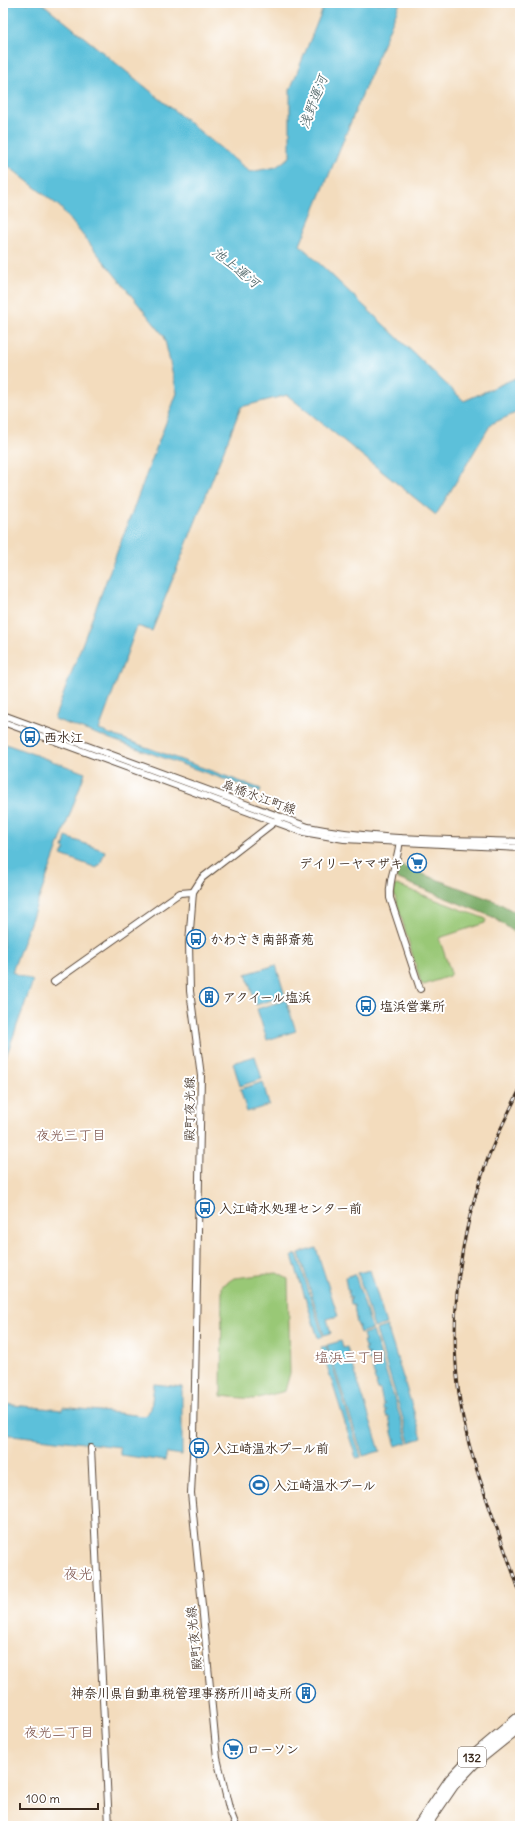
<svg xmlns="http://www.w3.org/2000/svg" width="523" height="1829" font-family="Delius,'Klee One',sans-serif">
	<style>
		.green { fill: #99c876; stroke: #6a794a }
		.forest { fill: #7aac67; stroke: #5a6b42 }
		.water { fill: #5cc0da; stroke: #4c757c }
		.lines { fill: none; stroke-linecap: round; stroke-linejoin: round }
		.minor-casing { stroke: #574536; stroke-width: 8 }
		.highway-casing { stroke: #574536; stroke-width: 11 }
		.minor { stroke: #fff; stroke-width: 6 }
		.highway { stroke: #fff; stroke-width: 9 }
		.rail-casing { stroke: #3b2a1e; stroke-width: 3 }
		.rail { stroke: #fff; stroke-width: 1.5; stroke-dasharray: 4.5; stroke-linecap: butt }
		.labels { text-anchor: middle; dominant-baseline: central; stroke-width: 4; stroke-linejoin: round; paint-order: stroke }
		.shield { fill: #fff; stroke: #766a62; stroke-width: 1 }
		.shield-label { font-size: 12px; font-weight: bold; fill: #3b2a1e }
		.poi-label { font-size: 13px; font-weight: bold; fill: #3b2a1e; stroke: #fff; text-anchor: start }
		.street-label { font-size: 13px; fill: #3b2a1e; stroke: #fff }
		.water-label { font-size: 14px; font-style: italic; fill: #475e60; stroke: #fff }
		.neighbourhood-label { font-size: 14px; fill: #7b5149; stroke: #fff }
		.quarter-label { font-size: 15px; fill: #7b5149; stroke: #fff }
	</style>
	<rect width="100%" height="100%" fill="#fff"/>
	<filter id="ink" filterUnits="userSpaceOnUse"><feTurbulence type="fractalNoise" baseFrequency=".025" numOctaves="2"/><feDisplacementMap in="SourceGraphic" scale="8" xChannelSelector="R" yChannelSelector="G"/><feConvolveMatrix kernelMatrix="1 2 1 2 8 2 1 2 1" color-interpolation-filters="sRGB"/></filter>
	<filter id="wash" filterUnits="userSpaceOnUse"><feTurbulence type="fractalNoise" baseFrequency=".012" numOctaves="4" result="noise"/><feDisplacementMap in="SourceGraphic" scale="16" xChannelSelector="R" yChannelSelector="G"/><feGaussianBlur stdDeviation="0.9" result="paint"/><feColorMatrix in="noise" values="0 0 0 0 0 0 0 0 0 0 0 0 0 0 0 0 0 1.4 0 .05"/><feComposite in="paint" operator="in"/></filter>
	<g filter="url(#wash)">
		<rect width="100%" height="100%" fill="#f3dcbd"/>
		<!-- green -->
		<g class="green">
			<polygon points="397,885 486,919 485,923 439,938 451,973 449,976 424,985 421,983 394,893 394,886"/>
			<polygon points="277,1273 288,1279 290,1373 285,1391 254,1399 221,1396 222,1286 234,1278"/>
		</g>
		<!-- forest -->
		<polygon class="forest" points="401,866 497,902 520,915 520,936 493,917 396,878"/>
		<!-- water -->
		<g class="water">
			<polygon points="3,3 42,3 250,172 276,167 290,157 290,90 325,3 400,3 300,245 464,401 520,376 520,411 491,424 436,515 287,395 241,407 152,631 137,626 99,730 261,789 260,792 54,719 177,393 164,336 60,207 3,162"/>
			<polygon points="3,743 85,773 12,972 33,981 3,1065"/>
			<polygon points="66,837 105,851 100,865 98,865 97,868 61,855 65,849 63,848"/>
			<polygon points="276,965 285,996 256,1005 246,974"/>
			<polygon points="286,1000 296,1031 267,1040 257,1009"/>
			<polygon points="255,1056 262,1079 240,1086 233,1063"/>
			<polygon points="263,1082 269,1105 247,1112 240,1089"/>
			<polygon points="316,1248 338,1316 327,1319 331,1333 324,1335 299,1253"/>
			<polygon points="297,1254 323,1337 318,1338 292,1256"/>
			<polygon points="370,1270 386,1324 374,1328 358,1273"/>
			<polygon points="355,1274 372,1329 360,1333 358,1327 360,1326 358,1326 356,1320 358,1319 356,1319 354,1305 351,1305 350,1299 352,1298 349,1298 348,1292 350,1291 347,1290 345,1277"/>
			<polygon points="387,1326 422,1438 410,1442 376,1330"/>
			<polygon points="373,1331 408,1442 396,1446 394,1440 396,1439 394,1439 392,1433 393,1431 392,1432 389,1417 387,1417 385,1412 387,1410 384,1410 383,1405 385,1404 383,1404 380,1389 378,1390 376,1384 378,1383 376,1382 374,1377 376,1376 374,1375 371,1361 369,1361 367,1355 370,1354 367,1354 365,1348 367,1348 365,1347 363,1341 365,1341 363,1334"/>
			<polygon points="341,1341 343,1348 347,1347 380,1451 363,1456 327,1345"/>
			<polygon points="326,1346 361,1457 356,1458 321,1347"/>
			<polygon points="154,1384 182,1387 182,1455 167,1453 165,1461 120,1455 120,1447 3,1434 3,1404 62,1410 63,1407 144,1416 151,1409"/>
		</g>
	</g>
	<g filter="url(#ink)">
		<g class="lines">
			<defs>
				<g id="minor">
					<path d="M3,715L308,827C375,841 452,839 520,842"/>
					<polyline points="3,722 303,832 344,839 520,848"/>
					<path d="M400,838C399,860 388,877 390,898L420,989"/>
					<polyline points="54,982 174,897 180,893 193,892"/>
					<polyline points="91,1448 109,1826"/>
					<polyline points="236,1826 229,1808 217,1758 191,1493 194,1436 201,1076 190,991 189,943 193,892 202,878 281,817"/>
				</g>
				<g id="highway">
					<polyline points="418,1826 450,1779 470,1758 520,1716"/>
					<polyline points="426,1826 454,1785 474,1764 520,1727"/>
				</g>
			</defs>
			<!-- minor casing -->
			<use href="#minor" class="minor-casing"/>
			<!-- highway casing -->
			<use href="#highway" class="highway-casing"/>
			<!-- minor -->
			<use href="#minor" class="minor"/>
			<!-- highway -->
			<use href="#highway" class="highway"/>
			<defs>
				<path id="rail" d="M520,1089C509,1112 497,1134 488,1158C454,1248 444,1350 469,1444C483,1494 503,1543 520,1593"/>
			</defs>
			<!-- rail casing -->
			<use href="#rail" class="rail-casing"/>
			<!-- rail -->
			<use href="#rail" class="rail"/>
		</g>
	</g>
	<!-- icons -->
	<defs>
		<symbol id="bus-ring" viewBox="-11 -11 22 22"><circle r="9.5" fill="#fff" stroke="#1f6fb2" stroke-width="1.5"/><path d="M-5-6H5V4H4V6H2V4H-2V6H-4V4H-5ZM-3.5-4V0h7V-4ZM-3.5 1.2v1.5H-2V1.2ZM2 1.2v1.5H3.5V1.2Z" fill="#1f6fb2"/></symbol>
		<symbol id="supermarket-ring" viewBox="-11 -11 22 22"><circle r="9.5" fill="#fff" stroke="#1f6fb2" stroke-width="1.5"/><path d="M-6-5.5h2.5l.6 2H6L4.5 2H-2.5L-4.4-4H-6ZM-1.5 3.2a1.3 1.3 0 1 0 .1 0ZM3 3.2a1.3 1.3 0 1 0 .1 0Z" fill="#1f6fb2"/></symbol>
		<symbol id="building-ring" viewBox="-11 -11 22 22"><circle r="9.5" fill="#fff" stroke="#1f6fb2" stroke-width="1.5"/><path d="M-4-6H4V6H1V3H-1V6H-4ZM-2.5-4.3h1.7v1.8h-1.7ZM.8-4.3h1.7v1.8H.8ZM-2.5-1h1.7V.8h-1.7ZM.8-1h1.7V.8H.8Z" fill="#1f6fb2"/></symbol>
		<symbol id="stadium-ring" viewBox="-11 -11 22 22"><circle r="9.5" fill="#fff" stroke="#1f6fb2" stroke-width="1.5"/><path d="M0-5a6.5 5 0 1 0 0 10a6.5 5 0 1 0 0-10ZM-3.5-1.8h7v3.6h-7Z" fill="#1f6fb2"/></symbol>
	</defs>
	<g fill-rule="evenodd">
		<use href="#bus-ring" x="19" y="726" width="22" height="22"/>
		<use href="#supermarket-ring" x="406" y="852" width="22" height="22"/>
		<use href="#bus-ring" x="185" y="928" width="22" height="22"/>
		<use href="#building-ring" x="198" y="986" width="22" height="22"/>
		<use href="#bus-ring" x="355" y="995" width="22" height="22"/>
		<use href="#bus-ring" x="194" y="1197" width="22" height="22"/>
		<use href="#bus-ring" x="188" y="1437" width="22" height="22"/>
		<use href="#stadium-ring" x="248" y="1474" width="22" height="22"/>
		<use href="#building-ring" x="295" y="1682" width="22" height="22"/>
		<use href="#supermarket-ring" x="222" y="1738" width="22" height="22"/>
	</g>
	<g class="labels">
		<!-- shield labels -->
		<rect class="shield" x="458" y="1747" width="28" height="20" rx="3"/>
		<g class="shield-label">
			<text x="472" y="1757">132</text>
		</g>
		<!-- poi labels -->
		<g class="poi-label">
			<text x="44" y="737">西水江</text>
			<text x="403" y="863" text-anchor="end">デイリーヤマザキ</text>
			<text x="210" y="939">かわさき南部斎苑</text>
			<text x="223" y="997">アクイール塩浜</text>
			<text x="380" y="1006">塩浜営業所</text>
			<text x="219" y="1208">入江崎水処理センター前</text>
			<text x="213" y="1448">入江崎温水プール前</text>
			<text x="273" y="1485">入江崎温水プール</text>
			<text x="292" y="1693" text-anchor="end">神奈川県自動車税管理事務所川崎支所</text>
			<text x="247" y="1749">ローソン</text>
		</g>
		<!-- street labels -->
		<g class="street-label">
			<text transform="translate(259 797) rotate(20)">皐橋水江町線</text>
			<text transform="translate(189 1109) rotate(-90)">殿町夜光線</text>
			<text transform="translate(194 1638) rotate(-96)">殿町夜光線</text>
		</g>
		<!-- water labels -->
		<g class="water-label">
			<text transform="translate(313 102) rotate(-69)">浅野運河</text>
			<text transform="translate(236 267) rotate(39)">池上運河</text>
		</g>
		<!-- neighbourhood labels -->
		<g class="neighbourhood-label">
			<text x="71" y="1135">夜光三丁目</text>
			<text x="350" y="1357">塩浜三丁目</text>
			<text x="59" y="1732">夜光二丁目</text>
		</g>
		<!-- quarter labels -->
		<g class="quarter-label">
			<text x="78" y="1573">夜光</text>
		</g>
	</g>
	<!-- margin -->
	<rect width="523" height="1829" fill="none" stroke="#fff" stroke-width="16"/>
	<!-- scale -->
	<path d="M20 1803v6h78v-6" fill="none" stroke="#3b2a1e" stroke-width="2"/>
	<text x="26" y="1803" font-size="12" fill="#3b2a1e" stroke="#ffffff" stroke-width="3" paint-order="stroke">100 m</text>
</svg>
